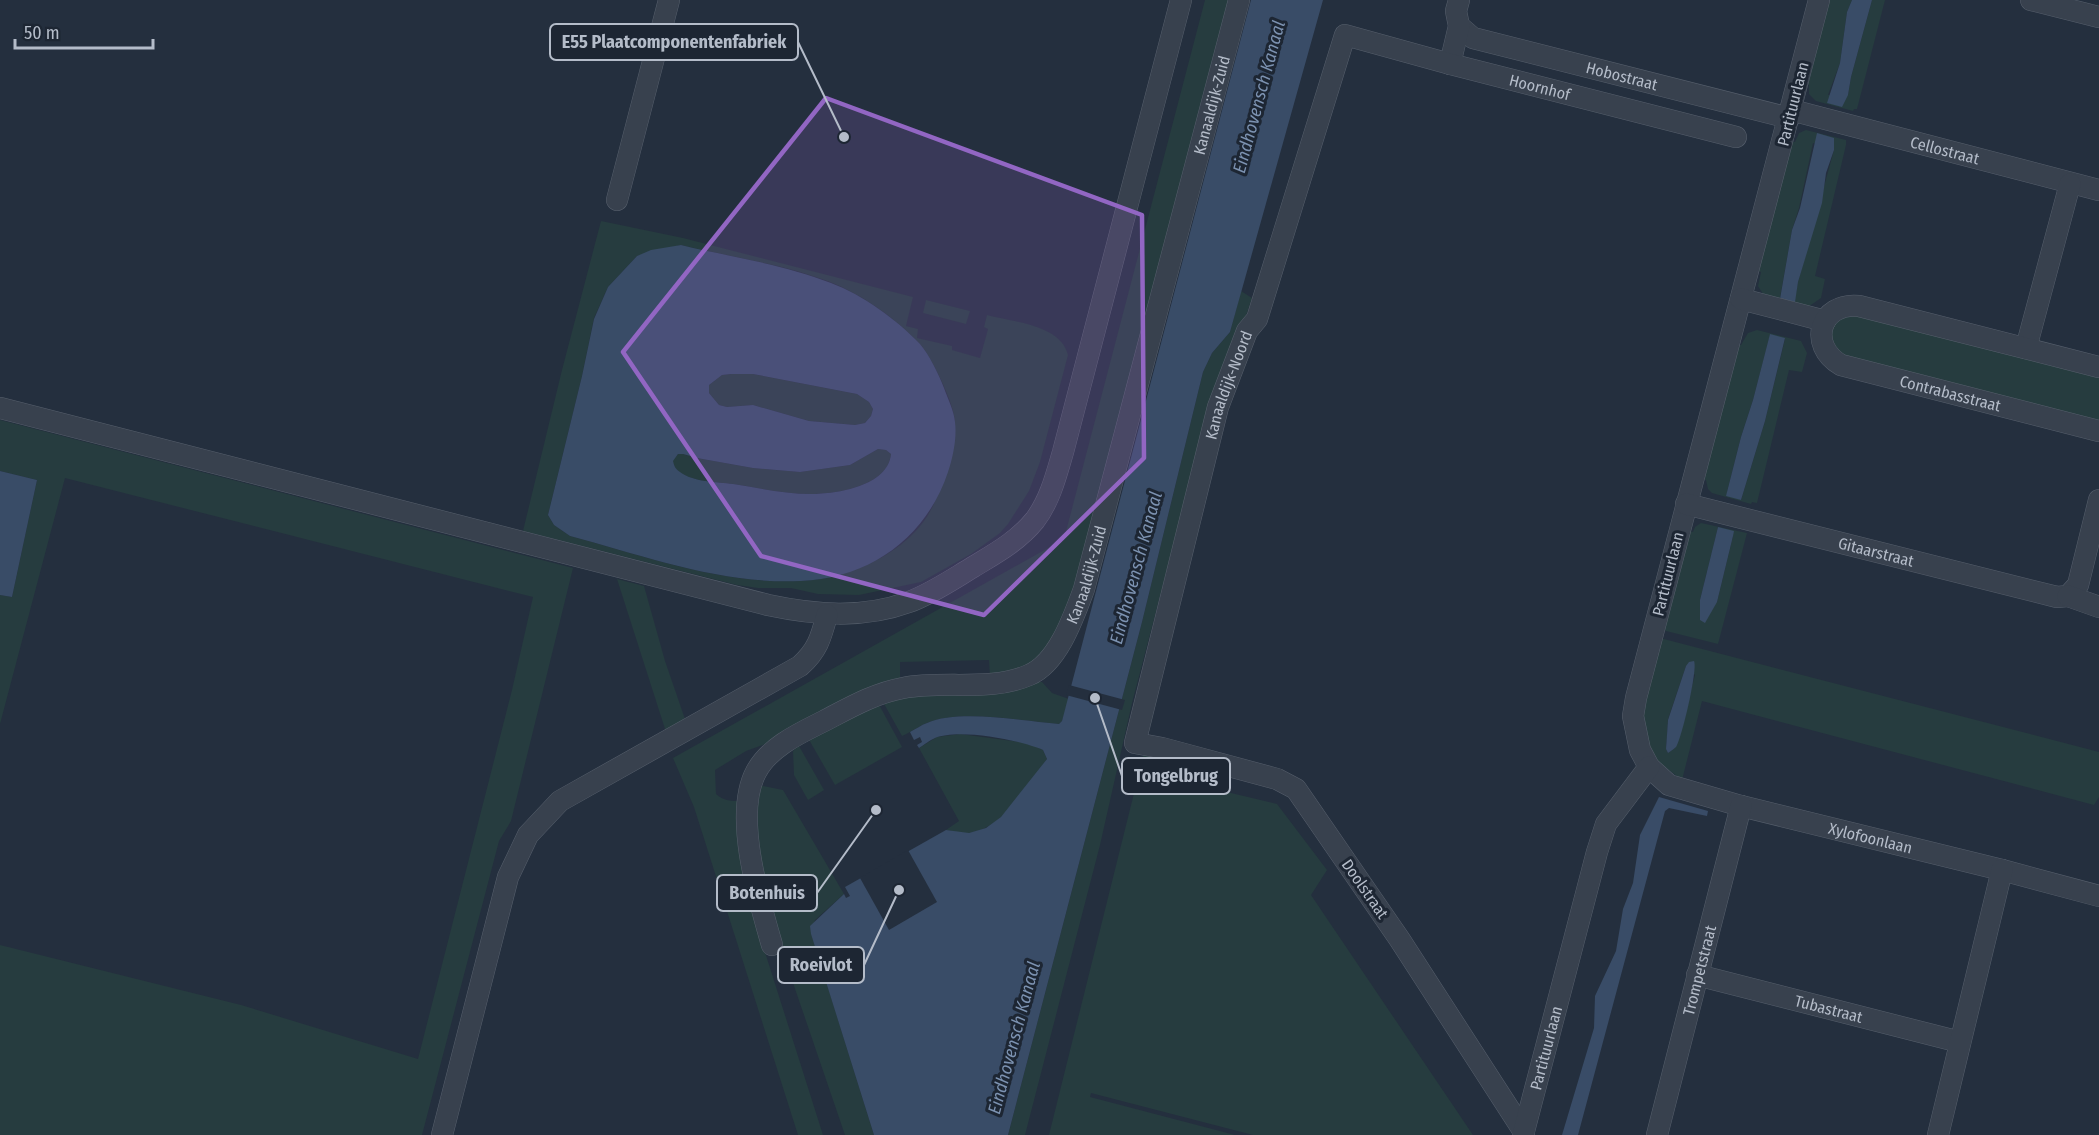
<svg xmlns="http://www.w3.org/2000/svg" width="2099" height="1135" font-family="'Fira Sans Condensed',sans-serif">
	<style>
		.green { fill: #263c3f; fill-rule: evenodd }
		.water { fill: #394c67; fill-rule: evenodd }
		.pier { fill: #242f3e }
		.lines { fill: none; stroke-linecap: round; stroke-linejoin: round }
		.minor-casing { stroke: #565f6c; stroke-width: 22 }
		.minor { stroke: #38414e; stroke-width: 21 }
		.marked { fill: #9266c3; fill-opacity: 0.2; stroke: #9266c3; stroke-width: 4.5; stroke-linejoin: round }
		.labels { text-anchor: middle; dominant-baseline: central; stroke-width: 6; stroke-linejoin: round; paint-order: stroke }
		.street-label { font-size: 16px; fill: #b4bcc9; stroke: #1d2633 }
		.water-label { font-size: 18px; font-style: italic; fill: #7c92b1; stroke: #1d2633 }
		.leader { fill: none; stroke: #b4bcc9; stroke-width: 2 }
		.callout-dot { fill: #b4bcc9; stroke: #1d2633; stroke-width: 2 }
		.callout { fill: #1d2633; stroke: #b4bcc9; stroke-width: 2 }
		.callout-label { font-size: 18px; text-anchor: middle; font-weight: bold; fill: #b4bcc9 }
	</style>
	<rect width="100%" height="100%" fill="#242f3e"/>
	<!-- green -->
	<g class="green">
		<path d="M1205,0H1231L1083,570L1056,640L1023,670L990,677L989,660L900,662V680L768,743L746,751L715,770L716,794C723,801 732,801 742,801L764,949L823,1135H798L694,807L673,758L1064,539Z"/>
		<polygon points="1826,0 1852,0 1847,12 1840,63 1828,95 1848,95 1851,77 1872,0 1885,0 1857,109 1854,109 1853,111 1816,101 1809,94 1809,85 1804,84"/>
		<path d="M1806,130L1846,140V145L1815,276L1825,279L1821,298L1808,307L1763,294L1758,286L1761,272L1755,270L1789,141L1795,142L1799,133ZM1813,143L1834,150L1798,282L1794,302L1780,298L1792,230L1799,208Z"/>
		<path d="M601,221L683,238L913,297L906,326L918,329L917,338L952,346V350L980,358L988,329L984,327L987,315C1013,322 1061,325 1068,355L1040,462L1029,491L1008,524L1000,533L971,554L921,582L859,595L818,594L791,588H758L737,585L523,531L562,370ZM681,245C730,257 783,264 830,282C863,295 896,319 920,344C932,358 954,403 955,422C955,433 949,447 946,457C942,472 940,487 935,501C916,550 850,579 801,581C722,585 645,556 570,536L554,525L548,515L582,376L594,318L608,287L637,256Z"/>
		<polygon points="1241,291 1252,298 1242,328 1210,405 1132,703 1100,845 1025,1135 1008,1135 1142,622 1203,372 1212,353 1230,332"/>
		<polygon points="926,300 970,311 966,324 923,313"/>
		<path d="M1850,313L2099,375V424L1845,358C1835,350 1826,336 1834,324C1837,319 1845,316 1850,313Z"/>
		<path d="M1757,330L1801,341L1807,353L1802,372L1789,370L1757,503L1752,502L1751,504L1712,493L1708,489L1706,480L1701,478L1736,344L1741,345L1748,333ZM1770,335L1785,339L1765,421L1741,500L1727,492L1741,437L1753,400Z"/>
		<polygon points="731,374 753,374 857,394 869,402 873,409 871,416 865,423 855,425 809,421 753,405 727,407 719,405 709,393 709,385 722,375"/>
		<polygon points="0,420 573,568 511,821 499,841 422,1135 0,1135 0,945 241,1005 418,1059 512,690 533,597 65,478 0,724 0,595 12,597 37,480 0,471"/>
		<path d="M878,449L886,450L891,454C888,486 837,494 811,494C785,494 759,488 733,484C717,482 693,482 679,472C675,469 674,465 672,461L678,454H683L697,458L753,468L800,472L850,465Z"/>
		<path d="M1701,523L1747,533L1718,644L1662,630L1687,530L1693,532L1695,527ZM1718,527L1733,536L1717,602L1700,600Z"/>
		<polygon points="617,579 644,586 665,661 686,722 666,732"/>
		<path d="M1660,638L2099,752V797L2094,805L1702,701L1682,780L1661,764L1652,754L1641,720ZM1686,666L1695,675L1675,748L1668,753L1666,749L1668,719Z"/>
		<path d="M1037,682H1042L1052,693L1069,699L1062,721L1059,724C1023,721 961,709 927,723C919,726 911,732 902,736L883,702V699Z"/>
		<polygon points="877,701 902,747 835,785 808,738"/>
		<path d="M960,734L1028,743L1043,750L1047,759C1028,785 1005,828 969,833C962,834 953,831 946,830L959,821L919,748L937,737Z"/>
		<polygon points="799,746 824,790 808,800 794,775 793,751"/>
		<polygon points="1145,749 1170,756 1164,777 1277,804 1327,870 1311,895 1473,1135 1253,1135 1091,1093 1090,1097 1235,1135 1049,1135"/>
		<polygon points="758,785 783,790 844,894 815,920 811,933 874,1135 845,1135 778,939 760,870 754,794"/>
	</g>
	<!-- water -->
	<g class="water">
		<path d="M1251,0H1323L1230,332L1212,353L1203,372L1142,622L1008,1135H874L811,934L810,926L844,894L846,898L850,896L845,887L946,830L969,833L986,828L1001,817L1047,759L1043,750C1020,740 959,728 935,738C930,740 924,745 919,748L917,745L922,742L920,737L914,740L910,732C916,729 921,725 927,723C959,709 1024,721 1059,724L1062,721Z"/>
		<polygon points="1852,0 1872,0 1851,77 1848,95 1842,107 1827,103 1840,63 1847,12"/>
		<polygon points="1817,133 1834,138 1834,150 1826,173 1822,203 1798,282 1795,302 1780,299 1792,230 1800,208"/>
		<path d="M681,245C730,257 783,264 831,283C863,295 896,319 920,344C930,356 938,373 944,388C948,399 954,411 955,422C957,438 953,457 948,472C926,538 870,578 801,581C723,585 645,556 570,536L554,525L548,515L582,376L594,319L608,287L637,256L651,250ZM731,374H753L857,394L869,402L873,409L871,416L865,423L855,425L809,421L753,405L727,407L719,405L709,393V385L722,375ZM878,449L886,450L891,454C888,486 837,494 811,494C785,494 759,488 733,484C717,482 693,482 680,472C675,469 674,465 673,461L678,454H683L697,458L753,468L800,472L850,465Z"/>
		<polygon points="1770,334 1785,338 1765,421 1741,500 1726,496 1727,492 1741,437 1753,400"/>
		<polygon points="0,471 37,480 12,597 0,595"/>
		<polygon points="1718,527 1734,531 1733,536 1717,602 1705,623 1700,620 1700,600"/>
		<path d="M1694,661C1698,669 1682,737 1676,747C1674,749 1671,751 1668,753L1666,749L1668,720L1686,666L1689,662Z"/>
		<polygon points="1659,797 1708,811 1707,816 1669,808 1665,811 1578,1135 1562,1135 1594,1028 1595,996 1616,951 1623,909 1633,883 1640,835"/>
	</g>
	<!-- pier -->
	<g class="pier">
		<polygon points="1069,685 1125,700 1122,710 1066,695"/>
		<polygon points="908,850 937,902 889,930 860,878"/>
	</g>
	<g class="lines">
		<defs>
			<g id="minor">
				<path id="s1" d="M1819,0L1636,698L1633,716L1640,750L1649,767L1669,785L1741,806L2002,870L2099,896"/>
				<polyline points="2031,0 2099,17"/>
				<path id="s2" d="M1459,26L1473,38L1789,118"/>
				<polyline points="1450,64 1459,26 1456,11 1459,0"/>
				<path id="s3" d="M1791,110L2099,190"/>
				<polyline points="617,200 669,0"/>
				<polyline points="1741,299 1825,321"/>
				<polyline points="2026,348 2070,184"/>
				<path id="s4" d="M2099,367L1859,306C1820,302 1807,345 1841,365L2099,431"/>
				<path d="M0,408L768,605C815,615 863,619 909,602C931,594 953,579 973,567C996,553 1018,541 1035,520C1050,500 1056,476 1063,452L1181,0"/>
				<path id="s5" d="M1686,504L2057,597L2068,596L2078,585L2099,500"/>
				<polyline points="2068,596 2099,607"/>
				<path id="s6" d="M772,945C759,900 733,815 756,772C769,747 800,733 824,721C849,708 875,693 903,688C944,680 990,692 1029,675C1058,663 1074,616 1084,589L1239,0"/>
				<path id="s7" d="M1697,975L1960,1042"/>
				<path id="s8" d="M1524,1132L1400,940L1296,789L1277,779L1162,748L1135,743L1218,407L1247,331L1257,319L1345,35L1450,64L1736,137"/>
				<path d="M442,1135L508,877L528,835L560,801L800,666C818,650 821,637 827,615"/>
				<path id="s9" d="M1523,1135L1597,852L1606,824L1649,767"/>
				<path id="s10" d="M1657,1135L1741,806"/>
				<polyline points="1938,1135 2002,870"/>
			</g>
		</defs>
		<!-- minor casing -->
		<use href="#minor" class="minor-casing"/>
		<!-- minor -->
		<use href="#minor" class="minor"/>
	</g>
	<!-- marked area -->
	<path class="marked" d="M826,98L1142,215L1144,458L984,615L761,556L623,352Z"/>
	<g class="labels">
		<!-- street labels -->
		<g class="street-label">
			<text stroke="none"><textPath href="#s2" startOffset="172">Hobostraat</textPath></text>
			<text stroke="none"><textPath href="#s8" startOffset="1522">Hoornhof</textPath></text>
			<text transform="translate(1793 104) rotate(-76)">Partituurlaan</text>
			<text stroke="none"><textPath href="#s6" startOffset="1082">Kanaaldijk-Zuid</textPath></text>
			<text stroke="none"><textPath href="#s3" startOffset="159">Cellostraat</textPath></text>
			<text stroke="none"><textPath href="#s8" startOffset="950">Kanaaldijk-Noord</textPath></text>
			<text stroke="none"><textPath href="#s4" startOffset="452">Contrabasstraat</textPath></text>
			<text stroke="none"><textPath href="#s5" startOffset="196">Gitaarstraat</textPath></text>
			<text transform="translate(1668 574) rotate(-76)">Partituurlaan</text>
			<text stroke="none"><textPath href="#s6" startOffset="596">Kanaaldijk-Zuid</textPath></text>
			<text stroke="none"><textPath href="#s1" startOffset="1029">Xylofoonlaan</textPath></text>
			<text transform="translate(1365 889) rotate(55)">Doolstraat</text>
			<text stroke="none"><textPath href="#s10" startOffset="170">Trompetstraat</textPath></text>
			<text stroke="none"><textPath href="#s7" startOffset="136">Tubastraat</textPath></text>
			<text stroke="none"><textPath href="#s9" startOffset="90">Partituurlaan</textPath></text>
		</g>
		<!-- water labels -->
		<g class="water-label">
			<text transform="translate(1259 97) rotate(-75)">Eindhovensch Kanaal</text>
			<text transform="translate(1136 568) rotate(-75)">Eindhovensch Kanaal</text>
			<text transform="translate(1014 1038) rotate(-75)">Eindhovensch Kanaal</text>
		</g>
	</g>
	<!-- callouts -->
	<path class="leader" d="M844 137L798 42M1095 698L1122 776M876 810L817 893M899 890L864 965"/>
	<g class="callout-dot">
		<circle cx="844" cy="137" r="6"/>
		<circle cx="1095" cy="698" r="6"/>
		<circle cx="876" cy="810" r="6"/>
		<circle cx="899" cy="890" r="6"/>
	</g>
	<g class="callout">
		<rect x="550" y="24" width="248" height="36" rx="6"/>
		<rect x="1122" y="758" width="108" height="36" rx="6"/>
		<rect x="717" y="875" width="100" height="36" rx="6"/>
		<rect x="778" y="947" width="86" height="36" rx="6"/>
	</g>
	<g class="callout-label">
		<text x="674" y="48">E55 Plaatcomponentenfabriek</text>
		<text x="1176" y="782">Tongelbrug</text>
		<text x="767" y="899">Botenhuis</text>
		<text x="821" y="971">Roeivlot</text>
	</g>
	<!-- scale -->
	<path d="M15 39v9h138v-9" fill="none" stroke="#b4bcc9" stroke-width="3"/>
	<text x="24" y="39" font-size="18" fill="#b4bcc9" stroke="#1d2633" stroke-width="4.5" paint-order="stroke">50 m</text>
</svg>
